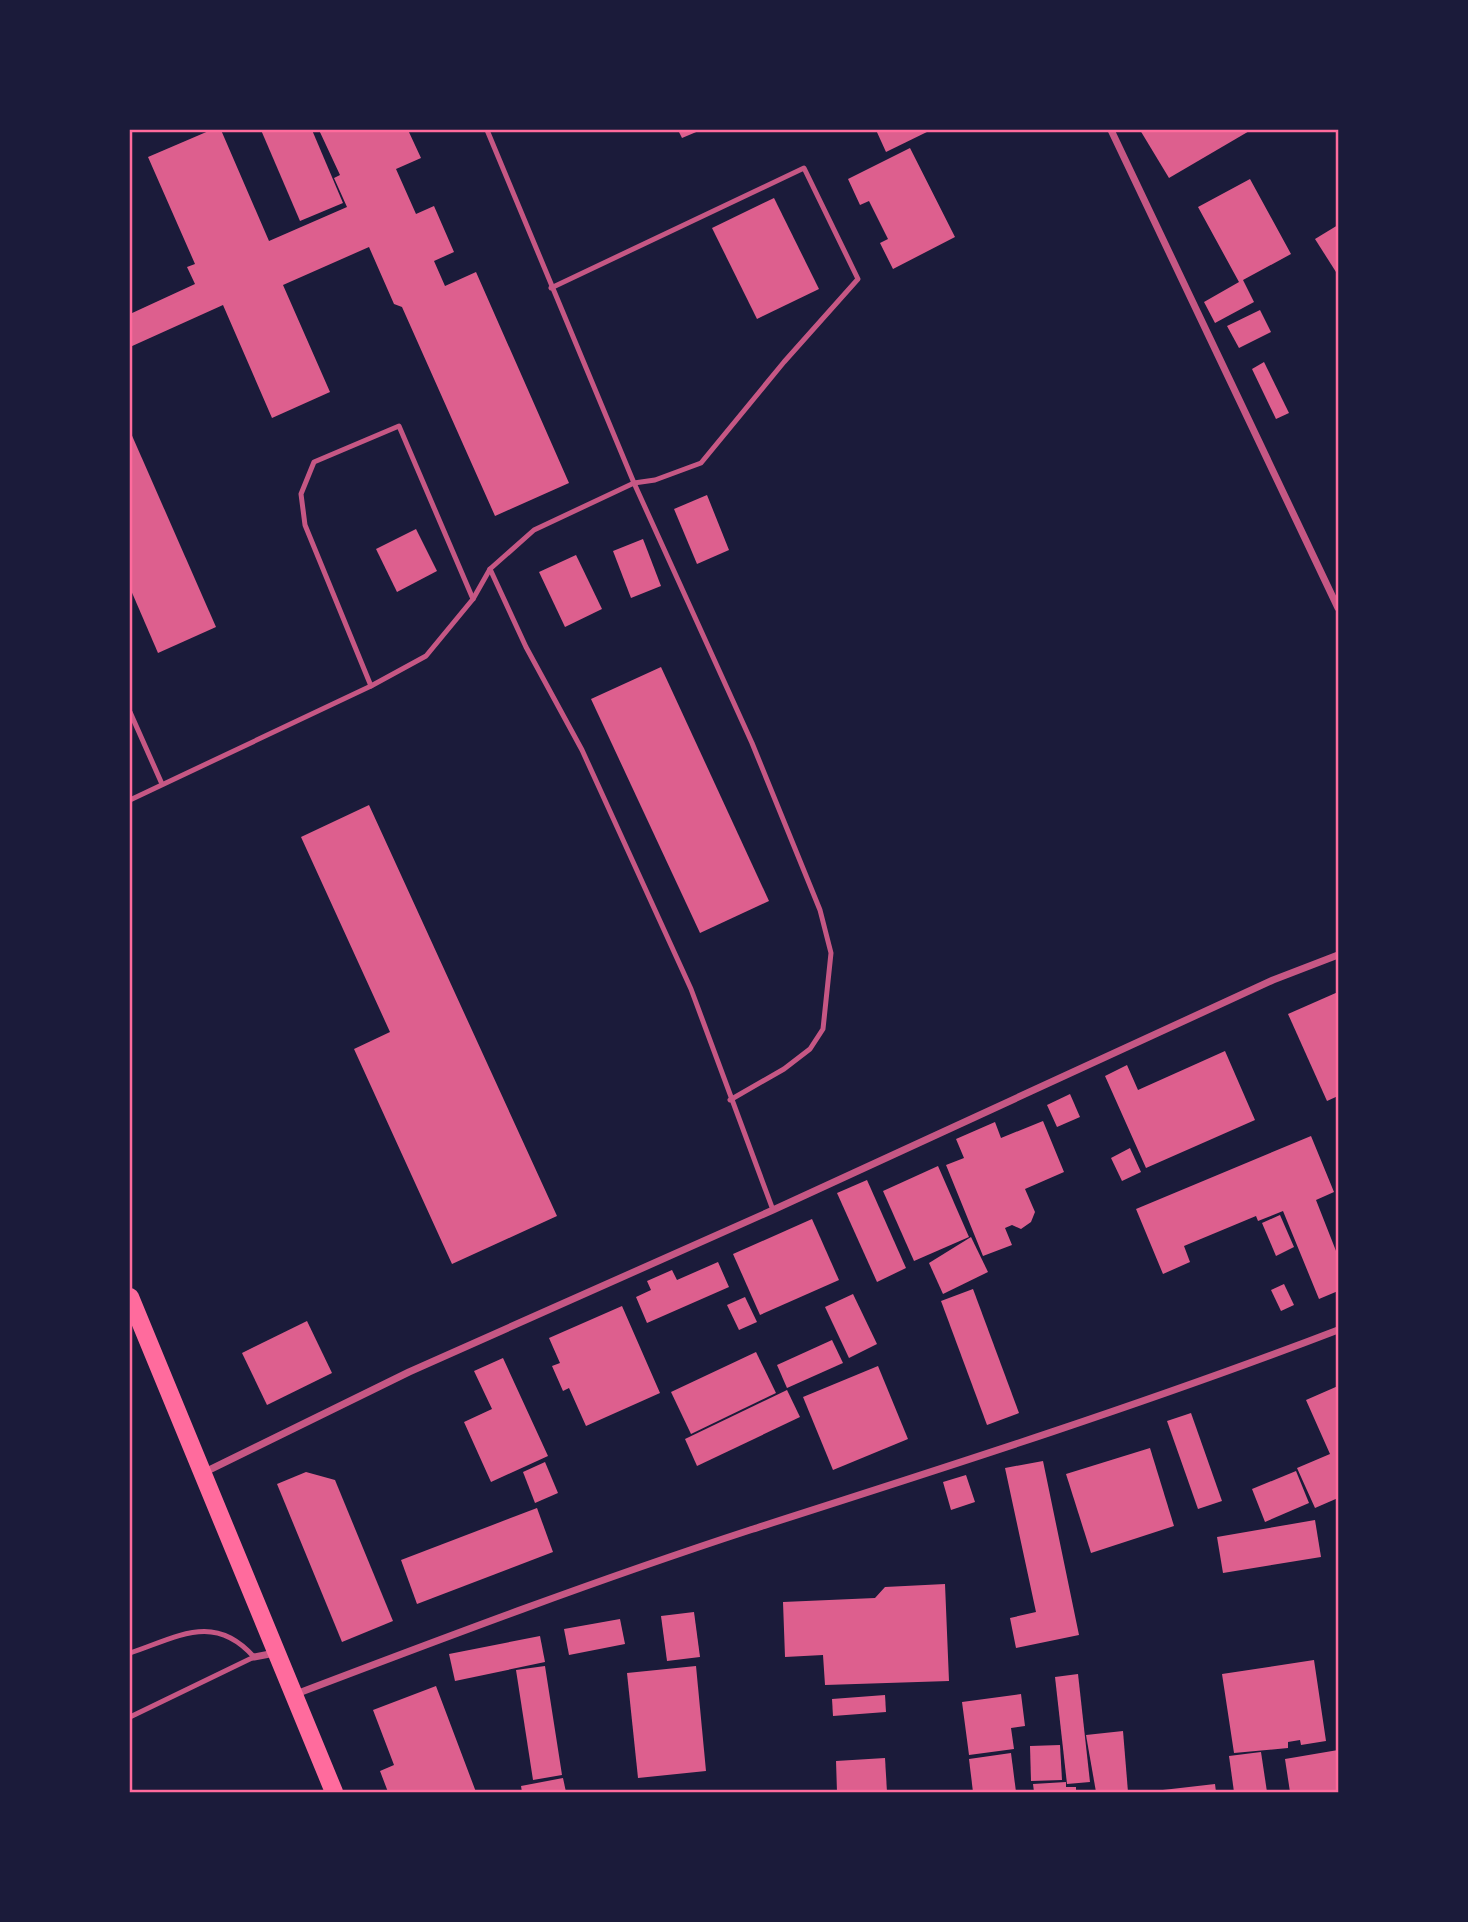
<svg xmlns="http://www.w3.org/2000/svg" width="1468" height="1922" font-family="Helvetica,sans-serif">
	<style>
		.building { fill: #dd5f8e }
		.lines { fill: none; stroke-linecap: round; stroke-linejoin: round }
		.service { stroke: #c65784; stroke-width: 5 }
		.minor { stroke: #c65784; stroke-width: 7 }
		.primary { stroke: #ff6b9d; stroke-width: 18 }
		.neatline { fill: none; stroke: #ff6b9d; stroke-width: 2.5 }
	</style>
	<rect width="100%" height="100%" fill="#1b1b3a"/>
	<!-- building -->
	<g class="building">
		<polygon points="211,130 221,130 269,241 347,207 334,178 340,175 319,130 408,130 421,158 396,169 416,214 434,206 454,252 434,261 445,286 476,272 569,483 495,516 402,307 394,304 369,247 283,285 330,392 272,418 223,305 130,347 130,314 195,284 187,267 195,264 148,157"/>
		<polygon points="261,130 312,130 343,203 300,221"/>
		<polygon points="678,130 701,130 682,138"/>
		<polygon points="876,130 931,130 886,152"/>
		<polygon points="1140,130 1251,130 1169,178"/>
		<polygon points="910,148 955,237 893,269 880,243 888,239 869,201 860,205 848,179"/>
		<polygon points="1250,179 1291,254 1243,280 1254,302 1215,323 1204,302 1239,282 1198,207"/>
		<polygon points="774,198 819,289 757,319 712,228"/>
		<polygon points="1338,225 1338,271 1336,272 1315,239"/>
		<polygon points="1260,310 1271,332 1239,348 1227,326"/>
		<polygon points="1264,362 1289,413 1276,419 1252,369"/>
		<polygon points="130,431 216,627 158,653 130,588"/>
		<polygon points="707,495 729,550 697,564 674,509"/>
		<polygon points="416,529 437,571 397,592 376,549"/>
		<polygon points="643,539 661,586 631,598 613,551"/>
		<polygon points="576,555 602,609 565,627 539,572"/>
		<polygon points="661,667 769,901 700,933 591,699"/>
		<polygon points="369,805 557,1216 452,1264 354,1049 390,1032 301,837"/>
		<polygon points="1338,992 1338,1096 1327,1101 1288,1014"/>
		<polygon points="1225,1051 1255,1120 1146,1168 1105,1076 1127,1065 1138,1090"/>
		<polygon points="1070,1094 1080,1117 1057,1127 1047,1105"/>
		<polygon points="1043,1121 1064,1172 1025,1189 1035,1212 1031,1222 1021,1229 1012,1225 1005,1228 1012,1245 983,1256 946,1165 964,1158 956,1139 995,1122 1001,1138"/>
		<polygon points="1311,1136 1334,1192 1316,1200 1338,1256 1338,1291 1319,1299 1283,1211 1258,1221 1256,1216 1184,1246 1190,1262 1163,1274 1136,1209"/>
		<polygon points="1130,1148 1141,1172 1122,1181 1111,1158"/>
		<polygon points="938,1166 969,1237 914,1261 883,1191"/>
		<polygon points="867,1180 906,1268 877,1282 837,1193"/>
		<polygon points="1280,1215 1294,1247 1276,1256 1262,1223"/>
		<polygon points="812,1219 839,1280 760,1315 733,1254"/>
		<polygon points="971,1237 988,1272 943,1294 929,1263"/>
		<polygon points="718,1262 729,1287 647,1323 636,1297 651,1290 647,1281 672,1270 677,1280"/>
		<polygon points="1284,1284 1294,1305 1281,1311 1271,1290"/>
		<polygon points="973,1289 1019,1413 987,1425 941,1301"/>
		<polygon points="853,1294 877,1344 849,1358 825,1307"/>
		<polygon points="745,1297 757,1322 739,1330 727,1305"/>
		<polygon points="622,1306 660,1393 586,1426 569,1388 563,1391 552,1366 560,1363 549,1338"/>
		<polygon points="307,1321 332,1373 267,1405 242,1353"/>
		<polygon points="832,1340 843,1363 787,1388 777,1365"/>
		<polygon points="756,1352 776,1393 691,1434 671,1392"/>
		<polygon points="503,1358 548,1456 491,1482 464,1422 492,1409 474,1371"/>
		<polygon points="878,1366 908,1439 833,1470 803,1397"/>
		<polygon points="1338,1386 1338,1449 1336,1450 1338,1498 1315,1508 1297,1468 1330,1454 1306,1400"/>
		<polygon points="787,1390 800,1417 697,1466 685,1439"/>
		<polygon points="1191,1413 1222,1501 1198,1509 1167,1421"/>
		<polygon points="1150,1448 1174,1526 1091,1553 1066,1474"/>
		<polygon points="1043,1461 1079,1635 1016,1648 1010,1618 1036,1612 1005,1468"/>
		<polygon points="545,1462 558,1493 535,1503 523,1472"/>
		<polygon points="1296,1471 1309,1503 1265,1522 1252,1489"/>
		<polygon points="306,1472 335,1480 393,1621 342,1642 277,1484"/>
		<polygon points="966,1475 975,1502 951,1510 943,1482"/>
		<polygon points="537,1508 553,1552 417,1604 401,1560"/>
		<polygon points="1315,1520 1321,1557 1223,1573 1217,1537"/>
		<polygon points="945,1584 949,1681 825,1685 823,1655 785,1657 783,1602 875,1598 885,1587"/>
		<polygon points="694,1612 700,1657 667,1661 661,1616"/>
		<polygon points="620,1619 625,1644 569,1655 564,1629"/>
		<polygon points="540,1636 545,1662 455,1681 449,1654"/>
		<polygon points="1314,1660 1326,1741 1301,1745 1300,1740 1288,1742 1288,1748 1234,1753 1222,1674"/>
		<polygon points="545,1666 562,1775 533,1780 516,1670"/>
		<polygon points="696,1666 706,1771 638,1778 627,1673"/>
		<polygon points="1078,1674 1090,1782 1067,1784 1055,1677"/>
		<polygon points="436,1686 476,1792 388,1792 380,1771 394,1765 373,1710"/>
		<polygon points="1021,1694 1025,1726 1011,1728 1014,1749 969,1755 962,1702"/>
		<polygon points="885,1695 886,1712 833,1716 832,1699"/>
		<polygon points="1123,1731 1128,1792 1096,1792 1086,1735"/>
		<polygon points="1060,1745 1062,1780 1031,1781 1030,1746"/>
		<polygon points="1338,1750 1338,1792 1290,1792 1285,1759"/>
		<polygon points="1261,1752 1267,1792 1234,1792 1229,1756"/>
		<polygon points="1011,1753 1016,1792 973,1792 969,1759"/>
		<polygon points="885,1758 887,1792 837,1792 836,1761"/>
		<polygon points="563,1778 566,1792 522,1792 521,1786"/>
		<polygon points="1066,1782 1066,1787 1076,1787 1076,1792 1034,1792 1033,1784"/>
		<polygon points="1215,1784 1216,1792 1154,1792 1154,1791"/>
	</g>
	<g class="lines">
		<!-- service -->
		<g class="service">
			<polyline points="487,130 634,483 752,743 820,910 831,953 823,1029 810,1049 784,1069 730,1100"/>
			<polyline points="490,569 526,647 582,750 691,989 773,1210"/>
			<polyline points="371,686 305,525 301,494 314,462 399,426 473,599"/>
			<polyline points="130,712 162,784"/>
			<polyline points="130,800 371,686 426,656 473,599 490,569 534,530 634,483 655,480 701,463 784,362 858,279 804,168 551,288"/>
			<path d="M130,1653C178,1637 214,1612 254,1657L130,1717"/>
		</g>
		<!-- minor -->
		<g class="minor">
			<polyline points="1111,130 1338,608"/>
			<polyline points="205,1472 409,1372 773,1210 1273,980 1338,955"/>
			<polyline points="254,1657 275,1653"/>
			<path d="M296,1694C446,1637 597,1580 750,1530C947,1467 1145,1404 1338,1330"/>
		</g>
		<!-- primary -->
		<polyline class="primary" points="130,1297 334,1792"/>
	</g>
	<!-- border -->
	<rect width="1468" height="1922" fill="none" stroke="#1b1b3a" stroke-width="262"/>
	<rect x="131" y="131" width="1206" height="1660" class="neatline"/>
</svg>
